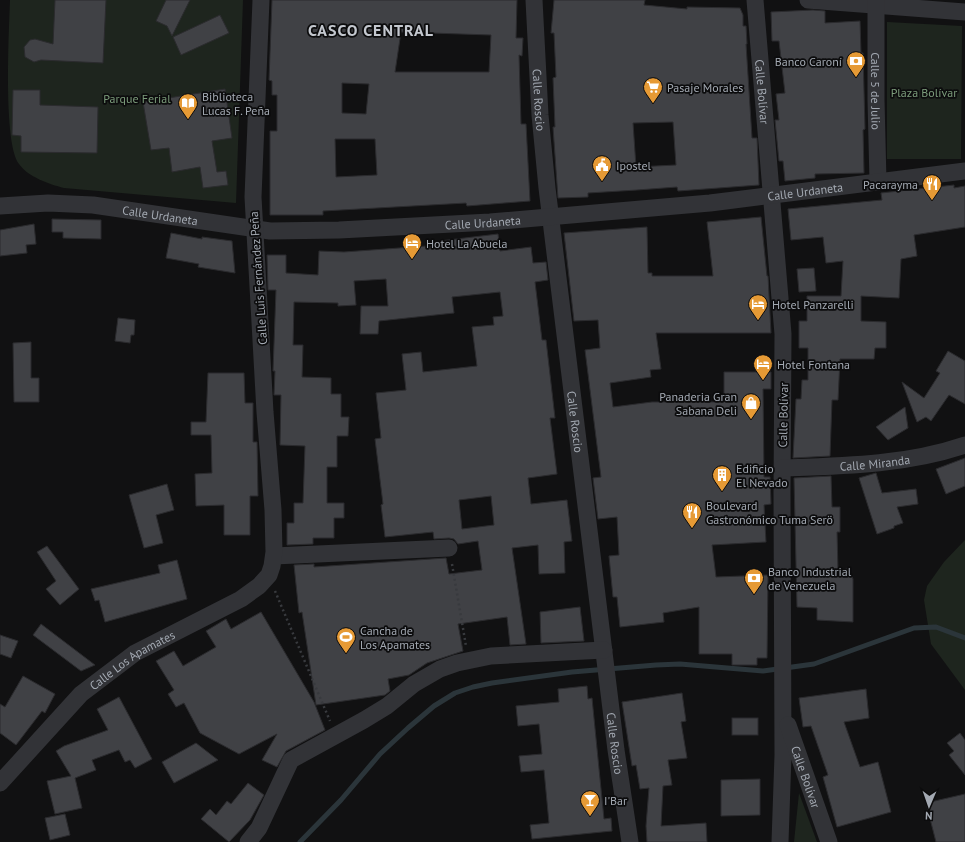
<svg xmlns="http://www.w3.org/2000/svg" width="965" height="842" font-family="'PT Sans',sans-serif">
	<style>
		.green { fill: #1e251e }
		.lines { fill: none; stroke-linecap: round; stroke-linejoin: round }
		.stream { stroke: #2b353a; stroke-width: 5 }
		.building { fill: #404145; stroke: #2b2b2e; fill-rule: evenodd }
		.path { stroke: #383a3e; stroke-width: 2.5; stroke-dasharray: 2 3; stroke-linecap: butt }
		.street { stroke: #323337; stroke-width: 17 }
		.labels { text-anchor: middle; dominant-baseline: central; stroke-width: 3.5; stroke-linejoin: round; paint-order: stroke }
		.poi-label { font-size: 12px; fill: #a3a9b2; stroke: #0c0c0d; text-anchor: start }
		.street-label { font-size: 12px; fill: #a3a9b2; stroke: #0c0c0d }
		.park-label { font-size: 12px; fill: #7c9c7b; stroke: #0c0c0d }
		.district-label { font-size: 16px; font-weight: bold; letter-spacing: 1px; fill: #c4c8cf; stroke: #0c0c0d }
	</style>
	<rect width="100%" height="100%" fill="#111112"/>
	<!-- green -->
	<g class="green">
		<path d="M10,0H243L236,203L64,188C49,184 28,177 19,164C3,143 9,31 10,0Z"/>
		<polygon points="887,22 962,26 961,159 887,159"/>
		<polygon points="965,540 965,690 931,644 924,600 927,586 944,562"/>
		<polygon points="799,793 817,842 794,842"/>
	</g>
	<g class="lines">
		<!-- stream -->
		<polyline class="stream" points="300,842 341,800 380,754 408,728 434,706 455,693 473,687 492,683 572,672 656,665 680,664 763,671 814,664 914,628 936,627 965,638"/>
	</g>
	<!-- building -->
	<g class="building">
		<polygon points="55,0 106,0 103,63 41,60 34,62 25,57 24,47 30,40 35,39 53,44"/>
		<polygon points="166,0 190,0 172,36 167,26 156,21"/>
		<path d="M272,0H517L516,38H523L522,56L519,55L521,124H526L530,201L467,206L466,203L323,211V215H270V131H277V95H272V81L269,80ZM401,32L491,35L489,72H395ZM342,83L369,84L366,114L342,113ZM335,139H375L377,175L336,177Z"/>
		<path d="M554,0H645L644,5L687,9V7L740,8L743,15V26H746L747,44H746L752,138H757L759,185L678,191L677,187L637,190L588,193V197L558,198L553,127H555L553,78L556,77L554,33H551ZM673,122L676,165L636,167L633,123Z"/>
		<polygon points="813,10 825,11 825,23 860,21 861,53 863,53 865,129 863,130 864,173 815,174 815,178 785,181 783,161 779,161 775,120 779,120 776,94 785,93 779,41 772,41 771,12"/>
		<polygon points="220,15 229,33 181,55 173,37"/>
		<polygon points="225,89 232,138 212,141 217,172 226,171 228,185 203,188 200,167 172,172 169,148 151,150 143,102"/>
		<polygon points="13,90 40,90 40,105 98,107 97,153 21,152 21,136 12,135"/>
		<polygon points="954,185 954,188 965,186 965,227 914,235 917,256 901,259 899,298 861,296 861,321 886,322 886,348 875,348 874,359 840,359 838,400 832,400 830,456 793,458 796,399 801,399 802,380 808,380 808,348 799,348 799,321 807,321 807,296 841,296 843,261 826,263 823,237 791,240 788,209 882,200 881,193"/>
		<polygon points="761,217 767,276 768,276 771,333 656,333 661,369 650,370 651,377 610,383 613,407 652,402 724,402 724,372 771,372 771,389 763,389 764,477 770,477 771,504 764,505 766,542 712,545 716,577 768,575 767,658 757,658 757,665 732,665 732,654 699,654 699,607 663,613 664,622 620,627 617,597 613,597 609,556 619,555 617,517 598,519 593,478 601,477 585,350 600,348 598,320 574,321 564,233 647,227 648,273 652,273 652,276 713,276 707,222"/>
		<polygon points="52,219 101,220 101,239 63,238 63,232 52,232"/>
		<polygon points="34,224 36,244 26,245 27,253 0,256 0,230"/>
		<polygon points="171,233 202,239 202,237 232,241 235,273 198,267 199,264 166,258"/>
		<path d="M498,234L500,251L531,247L533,263L546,262L548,280L535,282L542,340H546L555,418H550L557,474L528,478L531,504L567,500L572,541L564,542L565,573L539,574L538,545L512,548L526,644L510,645L507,617L458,624L463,651L427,663L409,675L388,679L390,691L385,695L316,705L302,612L299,613L294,565L314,564V567L446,558L449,574L482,570L478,541L458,544L454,539L449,538L434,539L433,532L385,537L381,505L383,504L375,439L381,438L376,393L406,390L402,354L421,352L423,372L477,366L472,327L494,325L493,317L503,316L500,292L452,297L454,313L379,321L378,334H360L361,306H388L386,279L354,281L356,305L338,306V303L294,302L293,345H303L302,377L331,378V394H341V417H349L348,436H337V467H327V503H344V518H334V538H313V544L287,545V523H294V503H303L305,446L280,445L281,395H274L275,371H273L276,290H268L267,255H286V273L318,275L319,251L344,252L441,245L440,241ZM491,496L494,525L462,529L459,500Z"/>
		<polygon points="814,268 816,291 799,292 797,269"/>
		<polygon points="118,318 135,320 134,335 131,335 130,343 115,341"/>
		<polygon points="31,342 31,378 39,378 39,402 14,402 13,343"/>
		<polygon points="948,351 965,361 965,404 949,395 931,421 926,417 917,422 902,382 924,398 940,373 936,371"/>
		<polygon points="208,373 244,373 245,403 253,403 253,442 257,442 258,496 250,496 250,535 224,535 224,505 196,506 195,474 212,473 211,435 191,435 191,422 206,422"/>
		<polygon points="905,407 908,428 888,440 876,427"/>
		<polygon points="965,458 965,486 946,494 936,469"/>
		<polygon points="876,473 882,493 916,489 918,504 897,507 903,523 894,526 894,528 877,534 859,478"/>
		<polygon points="831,476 832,507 840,507 840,532 837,532 838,571 848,568 853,579 853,622 817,620 817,608 797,607 794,478"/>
		<polygon points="167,484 174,510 156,515 163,543 144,548 129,495"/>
		<polygon points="47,546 79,589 60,605 46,589 56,581 37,552"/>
		<polygon points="177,560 187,599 105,622 99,600 95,601 91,589 160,573 158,565"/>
		<polygon points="580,607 584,641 541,643 540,612"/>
		<polygon points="261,612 314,702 325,730 286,751 277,767 262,760 277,734 239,754 200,733 184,703 176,707 168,694 174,690 156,661 174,651 183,666 216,647 206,631 226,619 231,629"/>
		<polygon points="41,624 95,665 81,671 33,635"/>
		<polygon points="0,635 18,641 11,658 0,654"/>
		<polygon points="23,676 55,694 45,713 42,711 16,745 0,733 0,704 5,707"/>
		<polygon points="587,686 588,699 592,698 604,819 611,818 612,831 532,839 530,825 549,823 544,770 521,772 519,756 542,754 539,724 518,726 516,706 559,702 558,689"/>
		<polygon points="866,689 869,718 844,722 860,767 878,762 891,812 837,827 823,777 828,775 811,726 803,727 799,698"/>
		<polygon points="682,693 686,721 681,722 687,758 668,760 672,785 663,786 661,826 706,823 707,842 647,842 646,826 649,788 640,789 636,765 632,766 622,702"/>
		<polygon points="119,697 152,759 135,768 130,760 125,762 119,750 92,760 96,770 75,778 82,808 55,814 47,781 71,776 56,751 64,746 108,730 97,709"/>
		<rect x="732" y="718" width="26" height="17"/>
		<polygon points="960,733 965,740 965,775 949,755 954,751 947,743"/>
		<polygon points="196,743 218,760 174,783 162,762"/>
		<polygon points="760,779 760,815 721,816 721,780"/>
		<polygon points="248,783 264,795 250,820 229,842 201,819 210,809 216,815 227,801 231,804"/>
		<polygon points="965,794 965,842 936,842 926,803"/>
		<polygon points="65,814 70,835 50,840 45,818"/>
	</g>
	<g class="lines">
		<!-- path -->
		<g class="path">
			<polyline points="452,564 466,646"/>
			<polyline points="275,591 330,721"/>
		</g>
		<!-- street -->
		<g class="street">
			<path id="s1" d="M534,0L540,115L547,188L616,750L630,842"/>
			<path id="s2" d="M755,0L783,334L782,493L783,755L780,842"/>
			<polyline points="808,0 965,12"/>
			<path id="s3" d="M876,0V100L878,182"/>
			<path id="s4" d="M0,206L48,203L93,205L270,231L339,230L490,222L710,203L965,171"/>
			<path id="s5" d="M782,468C844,466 906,465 965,445"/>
			<polyline points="274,556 449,548"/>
			<path id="s6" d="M788,725L829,842"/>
			<path id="s7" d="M0,783L81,694L135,653L241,599L259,586L269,575L272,566L274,552L273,510L265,412L253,197L261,0"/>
			<polyline points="248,842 259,828 291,760 364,720 387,706 414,684 440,669 457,663 491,656 604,650"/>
		</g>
	</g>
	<!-- icons -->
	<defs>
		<symbol id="bank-pin" viewBox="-11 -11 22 30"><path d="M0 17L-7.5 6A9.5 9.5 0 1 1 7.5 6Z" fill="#e69a35" stroke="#0c0c0d"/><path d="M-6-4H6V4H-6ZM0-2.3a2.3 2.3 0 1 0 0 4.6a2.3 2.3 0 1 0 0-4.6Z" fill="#fff"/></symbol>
		<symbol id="supermarket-pin" viewBox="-11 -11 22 30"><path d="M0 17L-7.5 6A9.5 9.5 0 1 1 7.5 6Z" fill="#e69a35" stroke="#0c0c0d"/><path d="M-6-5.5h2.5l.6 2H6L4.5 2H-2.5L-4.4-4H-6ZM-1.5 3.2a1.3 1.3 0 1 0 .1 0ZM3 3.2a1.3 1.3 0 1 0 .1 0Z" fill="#fff"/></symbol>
		<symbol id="library-pin" viewBox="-11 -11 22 30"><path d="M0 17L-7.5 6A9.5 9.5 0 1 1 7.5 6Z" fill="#e69a35" stroke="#0c0c0d"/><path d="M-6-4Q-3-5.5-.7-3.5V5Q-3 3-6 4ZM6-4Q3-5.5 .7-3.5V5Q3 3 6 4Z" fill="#fff"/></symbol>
		<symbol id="civic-pin" viewBox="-11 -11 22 30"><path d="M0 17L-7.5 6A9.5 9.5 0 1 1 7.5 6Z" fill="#e69a35" stroke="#0c0c0d"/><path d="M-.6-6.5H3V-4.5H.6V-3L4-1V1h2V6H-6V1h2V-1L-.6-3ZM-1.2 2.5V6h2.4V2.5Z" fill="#fff"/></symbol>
		<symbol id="restaurant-pin" viewBox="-11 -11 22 30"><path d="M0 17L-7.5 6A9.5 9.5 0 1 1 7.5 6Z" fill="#e69a35" stroke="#0c0c0d"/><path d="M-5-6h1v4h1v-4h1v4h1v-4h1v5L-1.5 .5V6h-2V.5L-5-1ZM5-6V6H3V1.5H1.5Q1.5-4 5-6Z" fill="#fff"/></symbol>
		<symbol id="hotel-pin" viewBox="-11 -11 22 30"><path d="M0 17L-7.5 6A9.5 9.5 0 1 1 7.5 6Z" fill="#e69a35" stroke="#0c0c0d"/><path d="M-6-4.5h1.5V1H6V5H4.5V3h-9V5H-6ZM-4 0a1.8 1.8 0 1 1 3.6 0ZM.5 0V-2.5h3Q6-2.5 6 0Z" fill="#fff"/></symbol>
		<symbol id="shop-pin" viewBox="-11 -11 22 30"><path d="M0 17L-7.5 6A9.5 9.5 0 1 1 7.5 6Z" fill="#e69a35" stroke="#0c0c0d"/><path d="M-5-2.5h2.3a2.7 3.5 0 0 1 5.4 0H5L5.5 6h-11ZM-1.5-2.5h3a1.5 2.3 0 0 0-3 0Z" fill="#fff"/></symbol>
		<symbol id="building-pin" viewBox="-11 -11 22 30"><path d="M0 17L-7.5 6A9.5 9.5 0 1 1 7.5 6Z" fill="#e69a35" stroke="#0c0c0d"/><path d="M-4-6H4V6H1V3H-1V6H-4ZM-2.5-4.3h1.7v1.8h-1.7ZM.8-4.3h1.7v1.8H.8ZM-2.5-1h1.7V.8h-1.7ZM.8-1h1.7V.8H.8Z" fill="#fff"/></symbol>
		<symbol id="stadium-pin" viewBox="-11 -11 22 30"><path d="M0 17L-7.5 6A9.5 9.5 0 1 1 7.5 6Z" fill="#e69a35" stroke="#0c0c0d"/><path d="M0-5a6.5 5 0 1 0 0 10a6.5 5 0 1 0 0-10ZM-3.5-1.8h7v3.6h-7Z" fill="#fff"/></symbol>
		<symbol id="bar-pin" viewBox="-11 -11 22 30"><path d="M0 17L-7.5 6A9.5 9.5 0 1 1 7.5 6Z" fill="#e69a35" stroke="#0c0c0d"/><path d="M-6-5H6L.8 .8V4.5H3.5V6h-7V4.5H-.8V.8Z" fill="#fff"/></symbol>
	</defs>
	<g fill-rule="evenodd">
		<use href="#bank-pin" x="845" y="50" width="22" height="30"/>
		<use href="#supermarket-pin" x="642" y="76" width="22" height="30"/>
		<use href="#library-pin" x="177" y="92" width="22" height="30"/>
		<use href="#civic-pin" x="591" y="154" width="22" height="30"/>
		<use href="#restaurant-pin" x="921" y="173" width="22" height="30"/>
		<use href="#hotel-pin" x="401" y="232" width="22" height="30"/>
		<use href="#hotel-pin" x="747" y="293" width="22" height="30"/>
		<use href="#hotel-pin" x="752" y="353" width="22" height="30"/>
		<use href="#shop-pin" x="740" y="392" width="22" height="30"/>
		<use href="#building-pin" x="711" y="464" width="22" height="30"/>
		<use href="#restaurant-pin" x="681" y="501" width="22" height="30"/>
		<use href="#bank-pin" x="743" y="567" width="22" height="30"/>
		<use href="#stadium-pin" x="335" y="626" width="22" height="30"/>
		<use href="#bar-pin" x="579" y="789" width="22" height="30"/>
	</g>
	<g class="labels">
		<!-- poi labels -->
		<g class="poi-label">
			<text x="842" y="61" text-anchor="end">Banco Caroní</text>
			<text x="667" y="87">Pasaje Morales</text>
			<text x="202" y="96">Biblioteca<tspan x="202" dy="14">Lucas F. Peña</tspan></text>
			<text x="616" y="165">Ipostel</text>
			<text x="918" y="184" text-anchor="end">Pacarayma</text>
			<text x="426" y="243">Hotel La Abuela</text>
			<text x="772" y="304">Hotel Panzarelli</text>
			<text x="777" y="364">Hotel Fontana</text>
			<text x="737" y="396" text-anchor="end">Panaderia Gran<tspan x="737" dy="14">Sabana Deli</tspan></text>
			<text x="736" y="468">Edificio<tspan x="736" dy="14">El Nevado</tspan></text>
			<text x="706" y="505">Boulevard<tspan x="706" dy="14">Gastronómico Tuma Serö</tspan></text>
			<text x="768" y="571">Banco Industrial<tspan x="768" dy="14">de Venezuela</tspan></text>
			<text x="360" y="630">Cancha de<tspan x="360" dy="14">Los Apamates</tspan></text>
			<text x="604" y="800">I'Bar</text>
		</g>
		<!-- street labels -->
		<g class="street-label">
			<text stroke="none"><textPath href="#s3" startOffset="91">Calle 5 de Julio</textPath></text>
			<text stroke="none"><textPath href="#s2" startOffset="92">Calle Bolívar</textPath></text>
			<text stroke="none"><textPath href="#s1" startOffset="100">Calle Roscio</textPath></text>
			<text stroke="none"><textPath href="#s4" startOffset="809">Calle Urdaneta</textPath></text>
			<text stroke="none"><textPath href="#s4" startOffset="161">Calle Urdaneta</textPath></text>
			<text stroke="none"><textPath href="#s4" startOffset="485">Calle Urdaneta</textPath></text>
			<text transform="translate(258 278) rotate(-94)">Calle Luis Fernández Peña</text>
			<text transform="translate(783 415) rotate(-89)">Calle Bolívar</text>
			<text stroke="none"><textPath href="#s1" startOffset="424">Calle Roscio</textPath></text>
			<text stroke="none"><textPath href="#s5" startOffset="93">Calle Miranda</textPath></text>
			<text stroke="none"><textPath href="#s7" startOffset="182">Calle Los Apamates</textPath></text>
			<text stroke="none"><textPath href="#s1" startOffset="748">Calle Roscio</textPath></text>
			<text stroke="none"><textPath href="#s6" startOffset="55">Calle Bolívar</textPath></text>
		</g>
		<!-- park labels -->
		<g class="park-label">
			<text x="924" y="92">Plaza Bolívar</text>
			<text x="137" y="98">Parque Ferial</text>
		</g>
		<!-- district labels -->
		<g class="district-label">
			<text x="371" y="30">CASCO CENTRAL</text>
		</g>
	</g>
	<!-- north arrow -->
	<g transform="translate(929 806) rotate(182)" stroke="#0c0c0d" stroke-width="3" paint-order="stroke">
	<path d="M0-3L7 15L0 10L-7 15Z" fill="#a3a9b2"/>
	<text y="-6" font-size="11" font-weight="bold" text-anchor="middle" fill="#a3a9b2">N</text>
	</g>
</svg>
